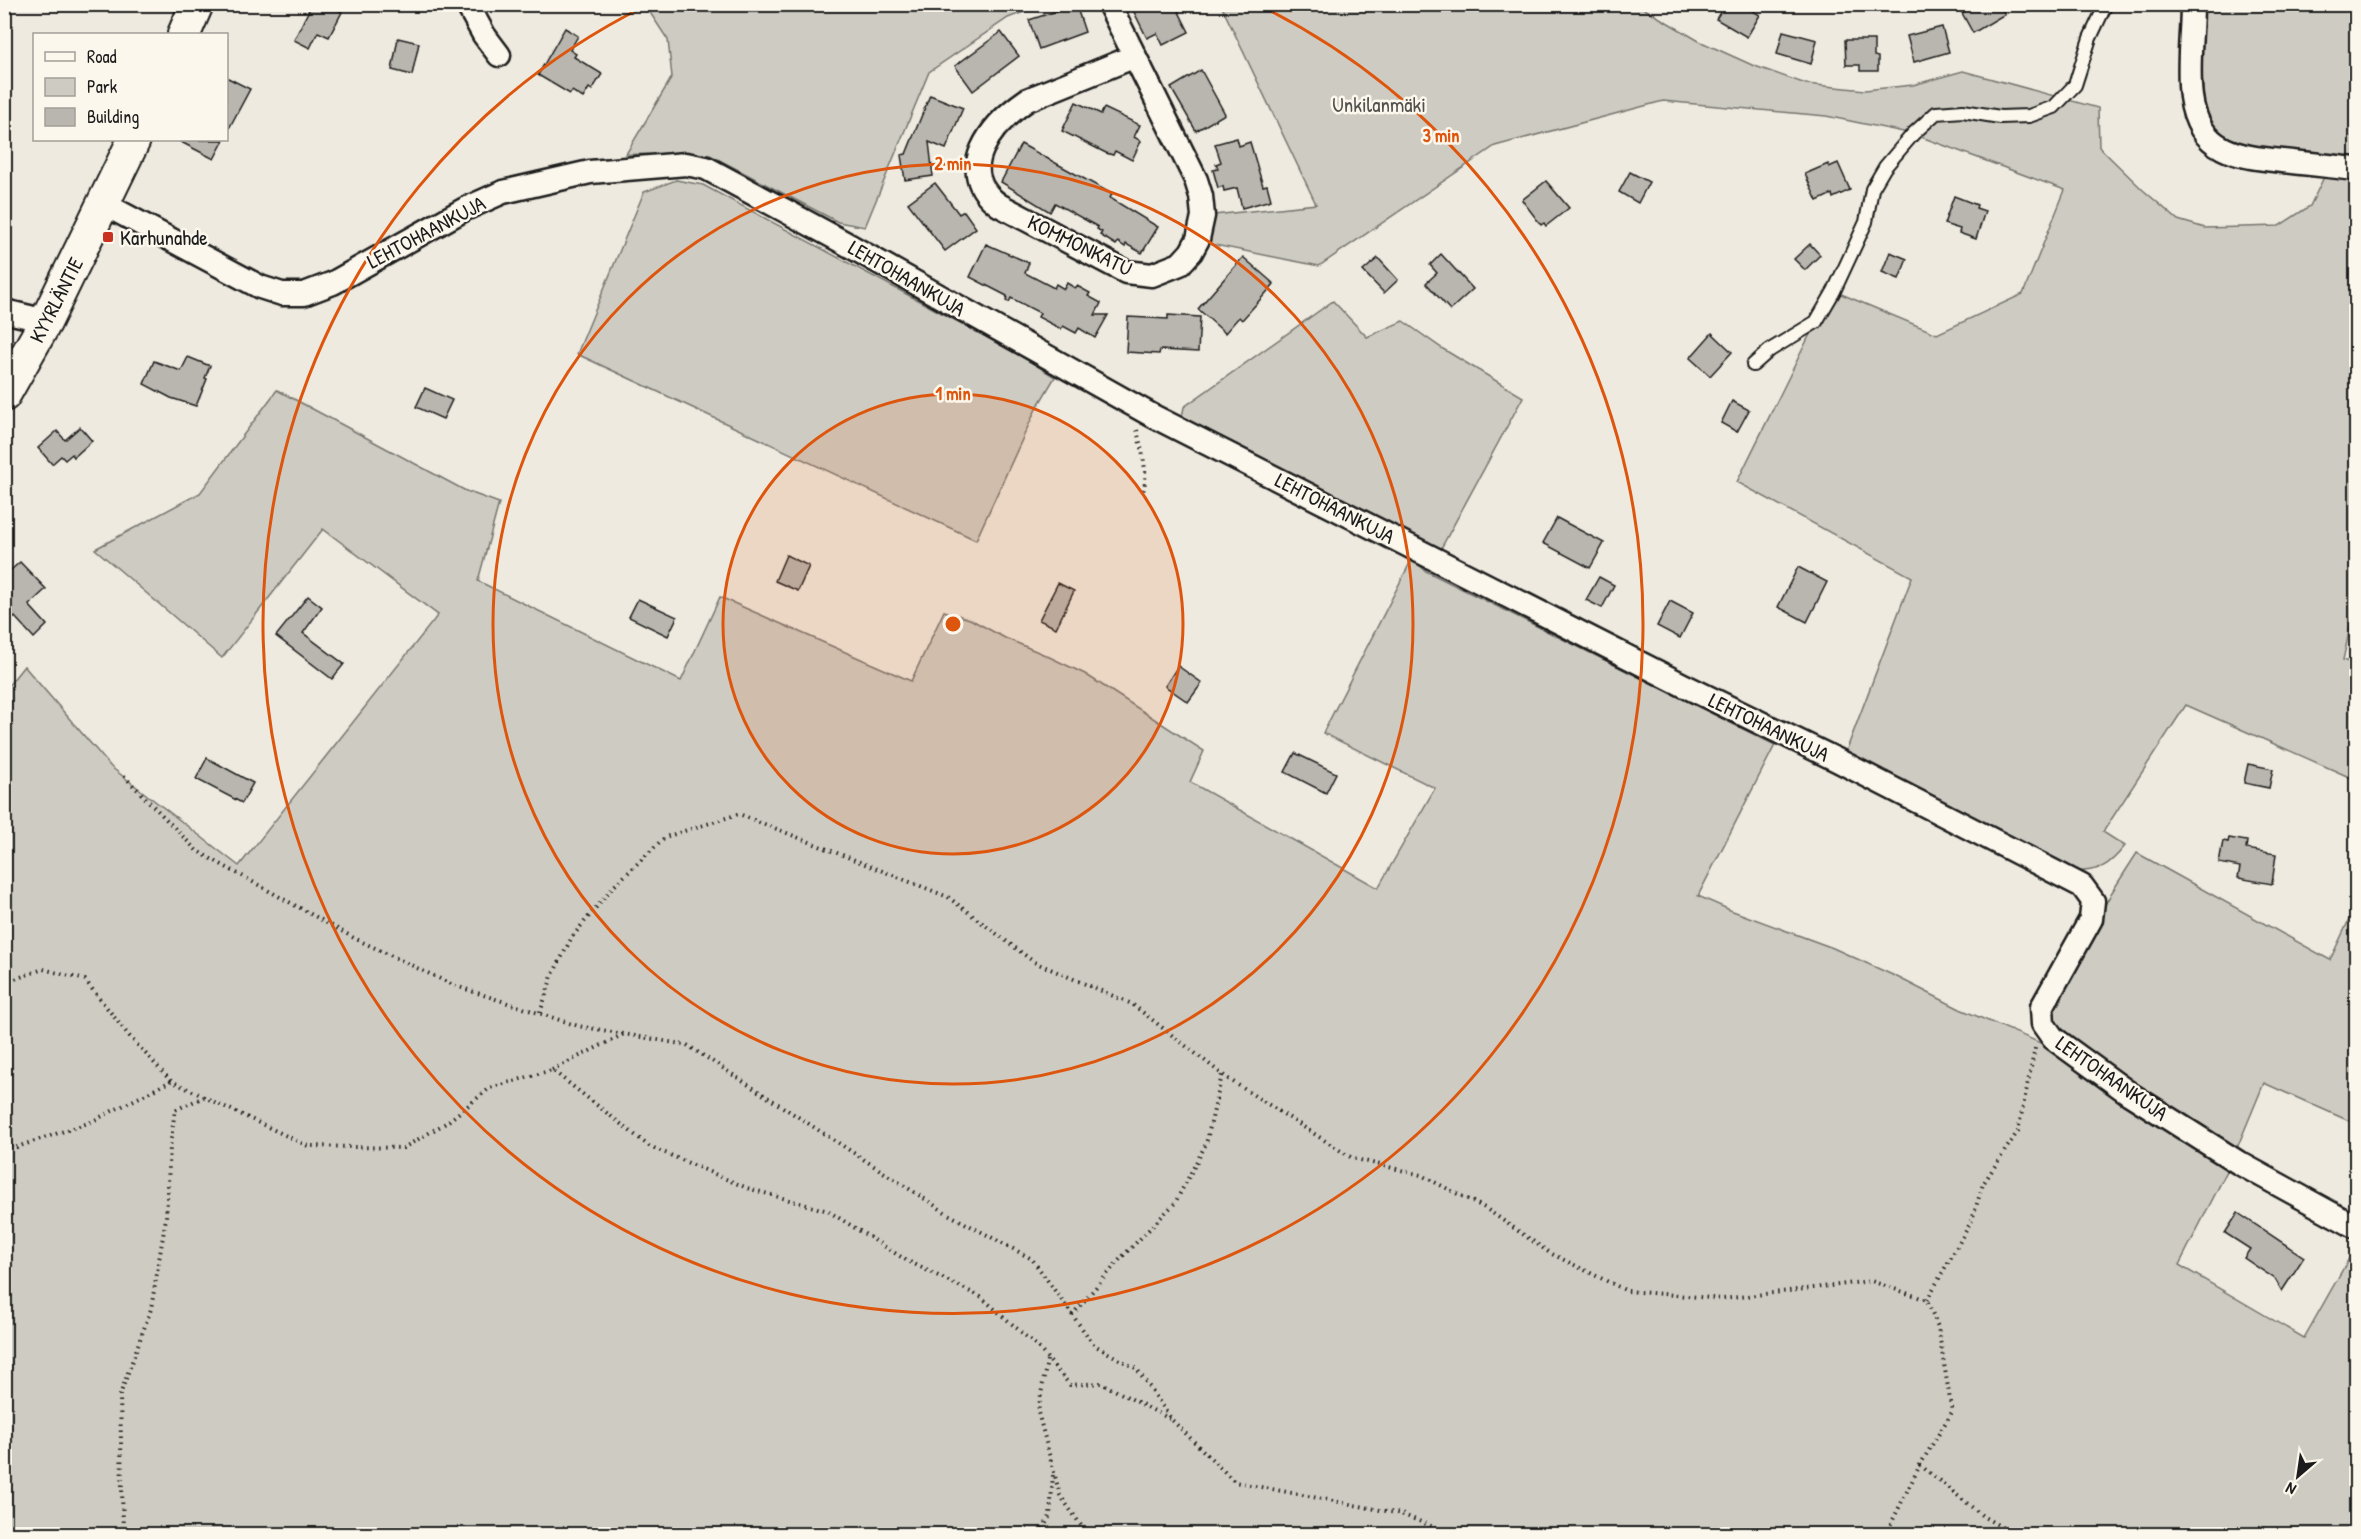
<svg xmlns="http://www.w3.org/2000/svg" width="2361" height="1539" font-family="'Patrick Hand',sans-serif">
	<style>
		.green { fill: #ceccc2; stroke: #75746f; stroke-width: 1.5 }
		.building { fill: #b9b6af; stroke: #1c1c1c; stroke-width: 1.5 }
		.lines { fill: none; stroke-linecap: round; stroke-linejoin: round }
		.lane-casing { stroke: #1c1c1c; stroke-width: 16 }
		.street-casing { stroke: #1c1c1c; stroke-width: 27 }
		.secondary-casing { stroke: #1c1c1c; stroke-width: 36 }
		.path { stroke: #1c1c1c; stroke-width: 4; stroke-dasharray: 1.5 4.5; stroke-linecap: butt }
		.lane { stroke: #fbf7ec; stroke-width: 12 }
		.street { stroke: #fbf7ec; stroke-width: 22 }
		.secondary { stroke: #fbf7ec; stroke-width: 32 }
		.ring { fill: none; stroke: #de560d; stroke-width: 3 }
		.poi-dot { fill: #c8321e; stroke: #fbf7ec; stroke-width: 2 }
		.labels { text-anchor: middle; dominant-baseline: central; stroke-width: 5; stroke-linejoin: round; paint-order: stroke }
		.park-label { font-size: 21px; fill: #51514e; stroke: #fbf7ec }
		.street-label { font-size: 21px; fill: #1c1c1c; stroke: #fbf7ec }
		.poi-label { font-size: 21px; fill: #1c1c1c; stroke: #fbf7ec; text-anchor: start }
		.centre { fill: #de560d; stroke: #fbf7ec; stroke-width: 3 }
		.ring-label { font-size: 18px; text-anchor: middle; font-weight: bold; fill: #de560d; stroke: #fbf7ec; stroke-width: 5; stroke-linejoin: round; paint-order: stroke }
	</style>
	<rect width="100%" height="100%" fill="#eeeadf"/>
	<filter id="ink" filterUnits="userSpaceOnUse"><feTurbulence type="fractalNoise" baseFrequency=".0167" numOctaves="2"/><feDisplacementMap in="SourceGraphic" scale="12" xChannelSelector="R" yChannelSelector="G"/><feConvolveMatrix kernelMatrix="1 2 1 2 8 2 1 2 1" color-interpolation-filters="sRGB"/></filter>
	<g filter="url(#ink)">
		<!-- green -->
		<g class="green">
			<polygon points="645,5 1042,5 1008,18 929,72 865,227 838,222 708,154 703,160 685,155 626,154 672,77 668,40"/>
			<path d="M1221,5H1638L1699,41L1752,65L1806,84L1865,90L1913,85L1963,71L2098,108L2099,147L2143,190L2178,220L2205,228L2279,226L2310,206L2325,175L2356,178V599L2343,660L2356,665V780L2186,705L2103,832L2125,846C2108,867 2100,871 2072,872L1844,757L1912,577L1737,482L1816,322L1834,291L1937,334L2023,294L2065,190L1913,134L1826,116L1663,101L1495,146L1319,266L1210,244L1214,215L1316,204Z"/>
			<path d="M2193,5H2356V159C2316,155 2214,159 2205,107C2200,77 2202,41 2201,10Z"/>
			<polygon points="676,180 703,185 1018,354 1055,377 1036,409 976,540 577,354 644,192"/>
			<polygon points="1333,301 1367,337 1403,321 1443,349 1523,397 1439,552 1182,417 1184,407"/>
			<polygon points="277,390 466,491 499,503 478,581 681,681 720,597 911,681 944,611 970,619 1005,638 1043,654 1085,674 1204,751 1190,782 1378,888 1435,788 1323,733 1412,559 1426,571 1775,745 1698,896 1730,910 1833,948 1897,977 1960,1009 2057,1050 2163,1129 2230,1165 2179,1265 2304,1338 2356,1246 2356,1534 5,1534 4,691 24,666 111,767 239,866 438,615 323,529 222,658 95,549 200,493"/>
			<polygon points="2137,853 2330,960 2356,905 2356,1124 2264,1083 2235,1153 2169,1110 2056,1024 2053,1014 2053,1002 2112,892"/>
		</g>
		<!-- building -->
		<g class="building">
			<polygon points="312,4 327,4 342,12 329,37 318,32 310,48 294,40"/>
			<polygon points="1130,4 1175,4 1189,32 1163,45 1157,33 1147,38"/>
			<polygon points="1725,4 1741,4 1760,15 1747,37 1716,19"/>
			<polygon points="1976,4 1999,4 2005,14 1973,33 1962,13"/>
			<polygon points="1076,5 1085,32 1039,49 1029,20"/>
			<polygon points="1942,27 1949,52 1914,62 1907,36"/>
			<polygon points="565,28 578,36 570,50 576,54 574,57 602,74 592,90 589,88 583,98 572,91 570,94 538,75"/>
			<polygon points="1783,31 1817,40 1811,64 1777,54"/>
			<polygon points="1001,32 1019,56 973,91 955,66"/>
			<polygon points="398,38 419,43 412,75 392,70"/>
			<polygon points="1845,40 1874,40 1874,56 1878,57 1878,71 1860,71 1860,65 1846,65"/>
			<polygon points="1201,70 1225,114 1196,131 1171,88"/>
			<polygon points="226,77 250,89 226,134"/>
			<polygon points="930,95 963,108 946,149 929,142 933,176 905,180 901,155 906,154"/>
			<polygon points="1076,102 1101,114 1104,108 1140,125 1134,137 1141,141 1132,160 1115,151 1113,155 1106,153 1062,131"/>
			<polygon points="1237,138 1239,146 1250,142 1263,186 1267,185 1271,200 1242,208 1237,188 1224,191 1223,186 1218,188 1213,170 1218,169 1216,164 1221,162 1215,144"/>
			<polygon points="177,140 224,140 214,159"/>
			<polygon points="1021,144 1112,194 1110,198 1158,227 1142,253 1126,244 1125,247 1118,242 1116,245 1100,235 1102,232 1097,229 1098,227 1055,203 1050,212 1001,182"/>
			<polygon points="1838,163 1850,190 1833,198 1832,194 1817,201 1805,174 1828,164 1829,167"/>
			<polygon points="1630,172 1649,182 1638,203 1619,192"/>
			<polygon points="1546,181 1569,208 1546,226 1544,223 1541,225 1522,200"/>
			<polygon points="935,183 959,214 964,211 976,228 945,251 908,203"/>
			<polygon points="1954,196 1977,205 1976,208 1985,211 1976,239 1959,233 1960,229 1944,224"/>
			<polygon points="986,244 1029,263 1025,273 1054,288 1056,284 1064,289 1067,283 1075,288 1077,286 1090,293 1088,296 1101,303 1095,315 1108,315 1095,338 1079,328 1076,333 1063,326 1061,329 1038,317 1040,313 1011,298 1009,302 1006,301 1007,296 970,277"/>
			<polygon points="1810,244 1820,255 1805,270 1794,259"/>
			<polygon points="1890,252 1907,259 1899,279 1882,272"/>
			<polygon points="1441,254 1473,289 1450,310 1426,283 1437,273 1430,265"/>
			<polygon points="1243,257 1274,284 1242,320 1239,317 1225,333 1198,309"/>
			<polygon points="1378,258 1398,280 1384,293 1363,271"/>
			<polygon points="1168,315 1200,317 1198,352 1160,350 1159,354 1126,352 1128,317 1168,319"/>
			<polygon points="1712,333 1732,352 1710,376 1690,358"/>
			<polygon points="188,357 210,366 205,378 207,379 196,406 171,398 144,384 154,361 181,371"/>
			<polygon points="425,388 452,400 443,419 416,407"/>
			<polygon points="1732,401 1749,410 1737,432 1721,423"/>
			<polygon points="80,427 92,441 74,457 72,454 65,460 61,456 52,464 38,448 57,431 65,440"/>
			<polygon points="1557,518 1604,543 1590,568 1543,543"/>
			<polygon points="786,555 809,566 798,591 775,581"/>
			<polygon points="20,562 46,589 29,605 47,625 34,638 15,617 13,619 4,610 4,576"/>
			<polygon points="1798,567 1827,582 1807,622 1778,607"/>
			<polygon points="1599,577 1614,585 1602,608 1586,600"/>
			<polygon points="1058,583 1074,591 1056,628 1039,620"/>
			<polygon points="308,596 322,607 303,633 344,664 332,679 276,636"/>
			<polygon points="638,599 677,617 668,636 629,617"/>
			<polygon points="1670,601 1693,613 1680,638 1657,626"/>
			<polygon points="1178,666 1202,683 1188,702 1165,686"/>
			<polygon points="1295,753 1336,773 1326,793 1285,772"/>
			<polygon points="207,758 253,783 242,803 196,779"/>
			<polygon points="2248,764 2273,769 2269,788 2244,783"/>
			<polygon points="2229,838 2247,841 2246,849 2276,854 2272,884 2238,878 2240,867 2219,863 2223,841 2228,842"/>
			<polygon points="2238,1213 2304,1257 2282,1291 2275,1279 2244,1258 2250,1249 2225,1233"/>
		</g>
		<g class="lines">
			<defs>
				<polyline id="lane" points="1753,365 1770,350 1816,322 1834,291 1866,222 1872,189 1885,167 1913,134 1936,113 1963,111 2000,117 2029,116 2054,107 2075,85 2090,38 2106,4"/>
				<g id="street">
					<polyline points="467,4 484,35 499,55"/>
					<path d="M1109,4L1196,180L1201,196L1203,216L1198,239L1191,252L1180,264L1152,275L1126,272L999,205C952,171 992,124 1027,100L1133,57"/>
					<path d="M2192,4C2192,34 2187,67 2191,97C2199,157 2245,157 2292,162C2314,164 2335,167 2356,169"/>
					<polyline points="104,204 260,287 282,294 304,294 333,283 465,209 503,192 590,172 686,164 706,168 843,242 1153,416 1683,685 1837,760 2082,886 2093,901 2091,919 2042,1007 2043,1024 2053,1038 2130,1094 2239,1163 2356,1227"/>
					<polyline points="4,311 46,321"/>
				</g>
				<g id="secondary">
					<polyline points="184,34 197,4"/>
					<polyline points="4,395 46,321 134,140"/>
				</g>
			</defs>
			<!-- lane casing -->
			<use href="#lane" class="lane-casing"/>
			<!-- street casing -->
			<use href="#street" class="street-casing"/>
			<!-- secondary casing -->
			<use href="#secondary" class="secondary-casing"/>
			<!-- path -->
			<g class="path">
				<path d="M1137,430C1141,450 1150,475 1142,494"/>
				<polyline points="124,776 197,851 354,938 453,985 578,1026 687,1045 948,1214 1032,1259 1094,1345 1137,1369 1172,1420 1235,1482 1401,1514 1451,1534"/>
				<polyline points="4,983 43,969 85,980 130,1037 171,1081"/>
				<polyline points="540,1013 552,976 572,937 612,888 665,837 739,814 948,897 1034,962 1132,1004 1227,1078 1352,1158 1421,1175 1485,1208 1550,1253 1627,1291 1723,1299 1871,1281 1927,1300 1938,1327 1952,1412 1920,1465 1886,1534"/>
				<polyline points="552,1070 624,1034"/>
				<polyline points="4,1146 17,1147 91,1122 171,1081 203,1096"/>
				<polyline points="1927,1300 1972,1220 1983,1184 2018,1131 2035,1048"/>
				<polyline points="1072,1315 1121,1258 1175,1203 1206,1144 1222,1075"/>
				<polyline points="1047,1360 1038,1412 1060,1495 1087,1534"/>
				<polyline points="1920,1465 1984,1517 2014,1534"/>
				<polyline points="123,1534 120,1395 151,1309 166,1218 170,1147 175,1110 204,1097 308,1146 403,1148 446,1123 490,1088 552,1070 649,1146 747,1188 828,1211 906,1260 981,1297 1036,1345 1070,1385 1101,1383 1172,1420"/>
				<polyline points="1040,1534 1050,1516 1053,1475"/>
			</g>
			<!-- lane -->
			<use href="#lane" class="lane"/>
			<!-- street -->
			<use href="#street" class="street"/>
			<!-- secondary -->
			<use href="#secondary" class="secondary"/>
		</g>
	</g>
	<!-- distance rings -->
	<circle cx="953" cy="624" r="230" fill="#de560d" fill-opacity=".12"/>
	<g class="ring">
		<circle cx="953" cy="624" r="230"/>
		<circle cx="953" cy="624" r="460"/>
		<path d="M1261 6A690 690 0 1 1 645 6"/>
	</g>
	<!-- markers -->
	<rect class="poi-dot" x="102" y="231" width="12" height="12" rx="3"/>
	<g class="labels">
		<!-- park labels -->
		<g class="park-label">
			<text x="1379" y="104">Unkilanmäki</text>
		</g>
		<!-- street labels -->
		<g class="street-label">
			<text transform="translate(426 232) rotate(-28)">LEHTOHAANKUJA</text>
			<text transform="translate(1080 245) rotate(26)">KOMMONKATU</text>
			<text transform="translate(907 278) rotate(30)">LEHTOHAANKUJA</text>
			<text transform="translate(56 300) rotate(-63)">KYYRLÄNTIE</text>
			<text transform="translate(1335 508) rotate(27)">LEHTOHAANKUJA</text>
			<text transform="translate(1769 727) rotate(26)">LEHTOHAANKUJA</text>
			<text transform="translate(2112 1078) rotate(35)">LEHTOHAANKUJA</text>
		</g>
		<!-- poi labels -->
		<g class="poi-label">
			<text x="120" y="237">Karhunahde</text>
		</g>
	</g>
	<circle cx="953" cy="624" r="9" class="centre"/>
	<g class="ring-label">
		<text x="1441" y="142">3 min</text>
		<text x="953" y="170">2 min</text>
		<text x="953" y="400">1 min</text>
	</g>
	<!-- margin -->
	<rect width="2361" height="1539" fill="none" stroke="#fbf7ec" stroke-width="24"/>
	<rect x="12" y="12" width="2337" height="1515" fill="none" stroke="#1c1c1c" stroke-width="2" filter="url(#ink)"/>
	<!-- legend -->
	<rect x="33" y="33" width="195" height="108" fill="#fbf7ec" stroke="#a29f99" stroke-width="1.5"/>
	<rect x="45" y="52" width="30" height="9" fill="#fbf7ec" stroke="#a29f99" stroke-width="1.5"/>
	<text x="87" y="63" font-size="18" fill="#1c1c1c">Road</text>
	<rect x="45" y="78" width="30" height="18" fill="#ceccc2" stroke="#a29f99" stroke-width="1.5"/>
	<text x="87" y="93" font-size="18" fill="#1c1c1c">Park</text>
	<rect x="45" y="108" width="30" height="18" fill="#b9b6af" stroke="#a29f99" stroke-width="1.5"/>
	<text x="87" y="123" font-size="18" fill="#1c1c1c">Building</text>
	<!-- north arrow -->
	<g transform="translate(2298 1476) rotate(209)" stroke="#fbf7ec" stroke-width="4.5" paint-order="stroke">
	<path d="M0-4.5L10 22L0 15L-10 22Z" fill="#1c1c1c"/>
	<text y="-9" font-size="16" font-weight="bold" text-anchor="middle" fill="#1c1c1c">N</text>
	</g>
</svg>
